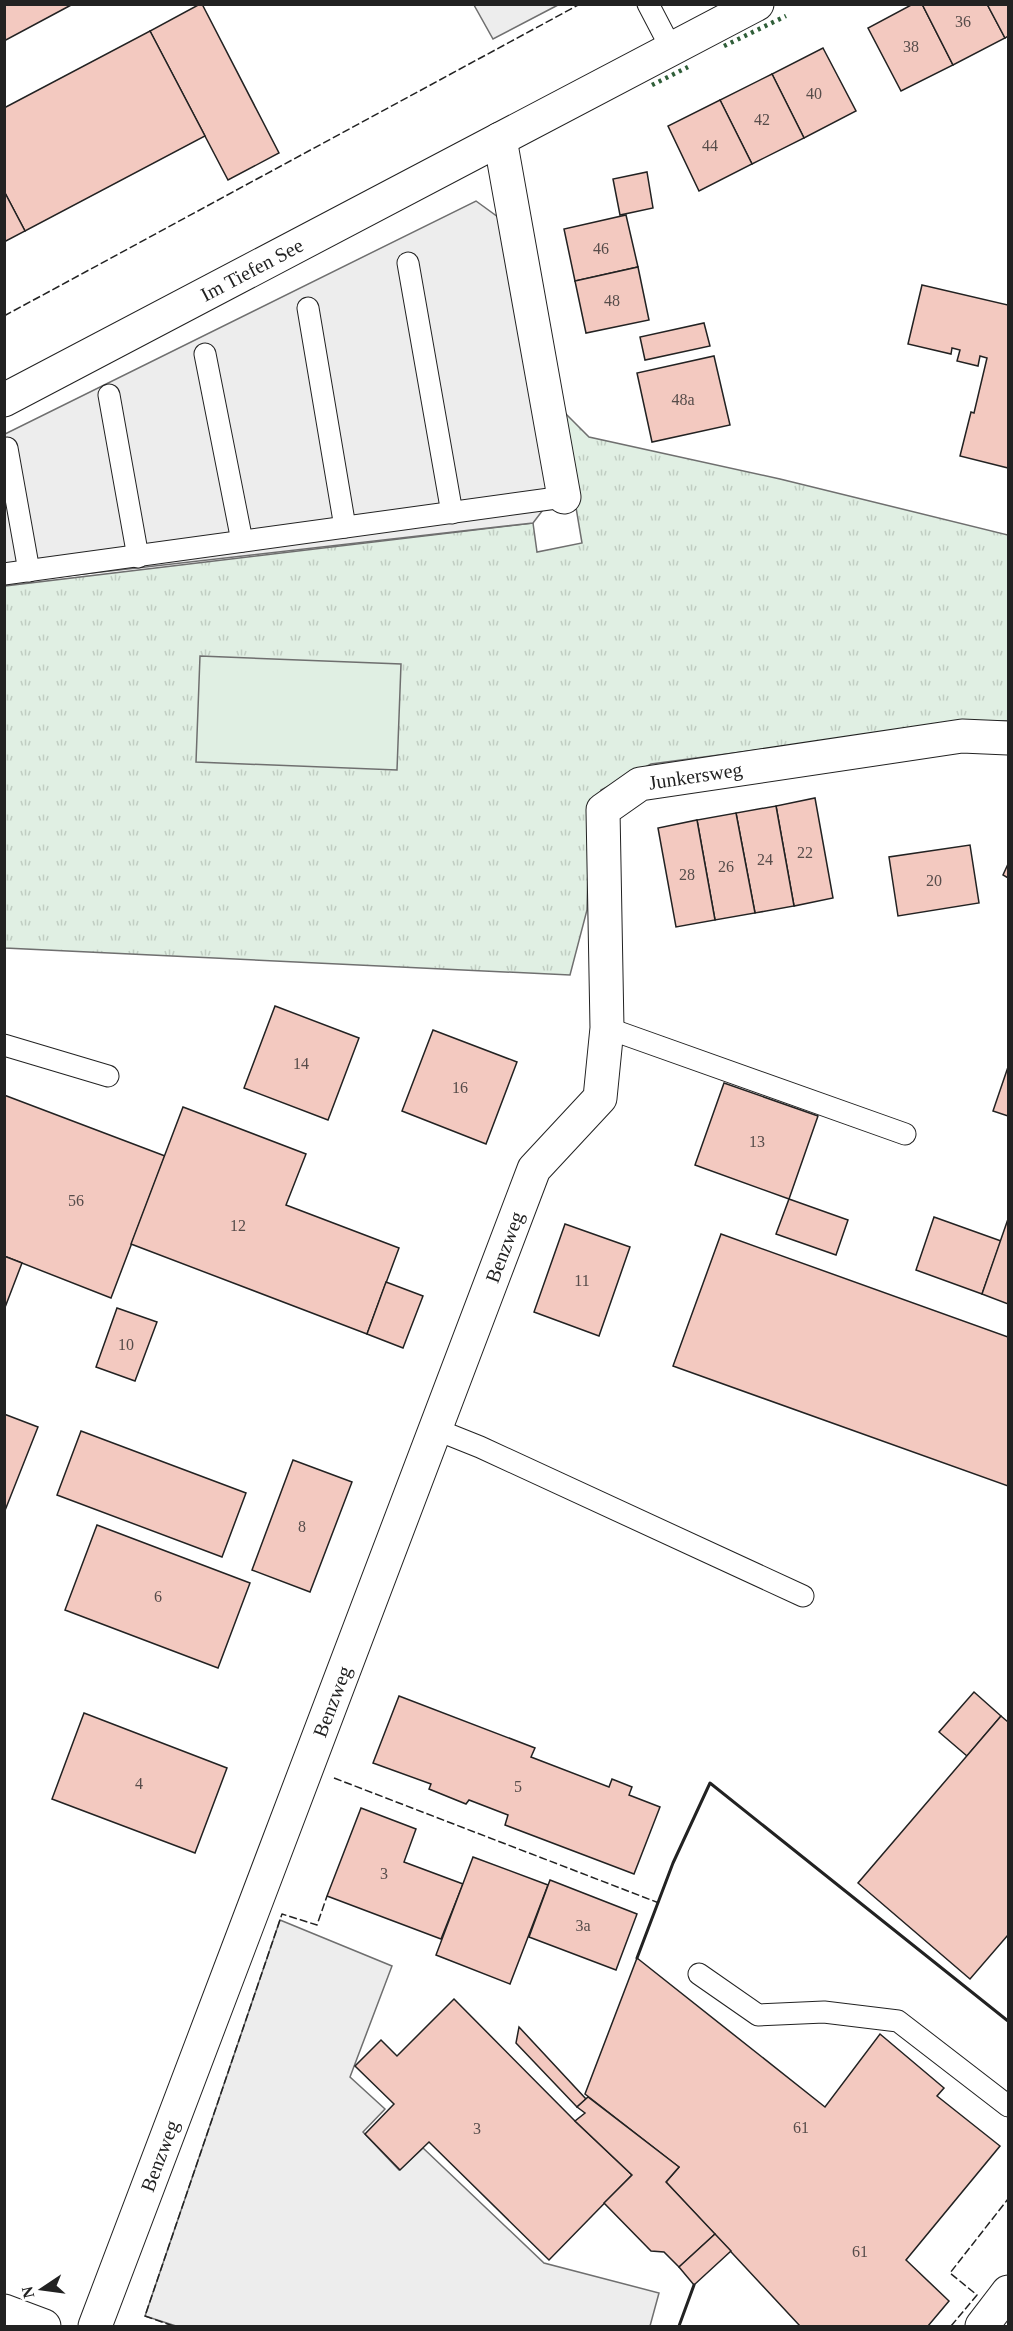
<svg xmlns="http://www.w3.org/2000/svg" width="1013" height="2331" font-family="'Times New Roman',serif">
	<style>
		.grass { fill: url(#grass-tufts); stroke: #6f6f6f; stroke-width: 1.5 }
		.pitch { fill: #e0efe3; stroke: #6f6f6f; stroke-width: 1.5 }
		.parking { fill: #ededed; stroke: #6f6f6f; stroke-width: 1.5 }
		.building { fill: #f3c9c0; stroke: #222; stroke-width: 1.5 }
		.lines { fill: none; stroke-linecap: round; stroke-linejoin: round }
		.lane-casing { stroke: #222; stroke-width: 23 }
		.street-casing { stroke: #222; stroke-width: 35 }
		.secondary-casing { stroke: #222; stroke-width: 35 }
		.lane { stroke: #fff; stroke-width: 21 }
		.street { stroke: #fff; stroke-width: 33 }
		.secondary { stroke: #fff; stroke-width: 33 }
		.hedge { stroke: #2f5e38; stroke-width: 4.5; stroke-dasharray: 3 4.5; stroke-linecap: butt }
		.fence { stroke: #222; stroke-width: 1.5; stroke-dasharray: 8 3; stroke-linecap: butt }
		.wall { stroke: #222; stroke-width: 3 }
		.labels { text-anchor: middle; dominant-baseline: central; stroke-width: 4.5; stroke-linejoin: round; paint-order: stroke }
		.number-label { font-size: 16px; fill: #564c4a }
		.street-label { font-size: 20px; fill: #222; stroke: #fff }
	</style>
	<defs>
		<pattern id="grass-tufts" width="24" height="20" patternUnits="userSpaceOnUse" patternTransform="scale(1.5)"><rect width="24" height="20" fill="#e0efe3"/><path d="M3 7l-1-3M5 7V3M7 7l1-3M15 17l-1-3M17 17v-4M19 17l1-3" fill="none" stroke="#c0cdc2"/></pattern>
	</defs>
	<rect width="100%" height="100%" fill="#fff"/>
	<!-- grass -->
	<polygon class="grass" points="559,407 589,437 780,479 1008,535 1008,721 977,721 651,764 601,790 589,826 587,910 570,975 5,948 5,586 533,523 537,552 582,543"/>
	<!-- pitch -->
	<polygon class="pitch" points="200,656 401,664 397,770 196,762"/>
	<!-- parking -->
	<g class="parking">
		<polygon points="474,5 558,5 493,39"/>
		<polygon points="476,201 502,220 552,498 533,523 5,583 5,434"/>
		<polygon points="280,1920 392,1966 350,2077 385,2109 363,2132 399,2170 423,2148 544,2263 659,2293 650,2326 176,2326 145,2316"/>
	</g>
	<!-- building -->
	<g class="building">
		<polygon points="4,4 73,4 4,41"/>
		<polygon points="200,4 202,4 279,153 228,180 150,31"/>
		<polygon points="913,4 922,4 953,65 901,91 868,28"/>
		<polygon points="922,4 987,4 1005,38 953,65"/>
		<polygon points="987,4 1008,4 1008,36 1005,38"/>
		<polygon points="150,31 205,136 25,231 4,191 4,108"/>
		<polygon points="823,48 856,111 804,138 772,74"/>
		<polygon points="772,74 804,138 752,164 720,100"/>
		<polygon points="720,100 752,164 699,191 668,126"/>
		<polygon points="647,172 653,208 620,215 613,179"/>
		<polygon points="4,191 25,231 4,242"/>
		<polygon points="626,215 638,267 575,281 564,229"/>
		<polygon points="638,267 649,320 586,333 575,281"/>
		<polygon points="922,285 1008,305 1008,468 960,456 971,412 974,413 987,358 980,356 978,366 957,361 960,350 952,348 951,354 908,344"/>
		<polygon points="704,323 710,346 645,360 640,337"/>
		<polygon points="714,356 730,425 652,442 637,373"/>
		<polygon points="815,798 833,898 794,906 776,806"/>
		<polygon points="776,806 794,906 755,913 736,813"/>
		<polygon points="736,813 755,913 715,920 697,820"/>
		<polygon points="697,820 715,920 676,927 658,828"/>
		<polygon points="970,845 979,903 898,916 889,857"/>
		<polygon points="1008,864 1008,878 1003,875"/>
		<polygon points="275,1006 359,1038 328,1120 244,1088"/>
		<polygon points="433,1030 517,1062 486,1144 402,1111"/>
		<polygon points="1008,1067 1008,1116 993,1111"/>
		<polygon points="724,1083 818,1116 789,1199 695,1165"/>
		<polygon points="4,1095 165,1156 111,1298 4,1256"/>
		<polygon points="183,1107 306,1154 286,1205 399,1248 367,1334 131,1244"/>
		<polygon points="789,1199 848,1220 836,1255 776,1234"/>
		<polygon points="934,1217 1001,1241 982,1294 916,1270"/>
		<polygon points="1008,1219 1008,1304 982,1294"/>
		<polygon points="565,1224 630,1247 599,1336 534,1312"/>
		<polygon points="721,1234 1008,1337 1008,1486 673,1366"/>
		<polygon points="4,1256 22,1263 4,1310"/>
		<polygon points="386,1282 423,1296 403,1348 367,1334"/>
		<polygon points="117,1308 157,1322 135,1381 96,1367"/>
		<polygon points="4,1414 38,1427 4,1513"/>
		<polygon points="81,1431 246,1493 222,1557 57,1495"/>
		<polygon points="293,1460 352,1482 310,1592 252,1570"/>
		<polygon points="97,1525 250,1583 218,1668 65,1610"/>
		<polygon points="974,1692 1001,1716 967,1756 939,1732"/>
		<polygon points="399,1696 535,1748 531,1757 609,1787 612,1779 632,1787 629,1795 660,1807 634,1874 505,1825 508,1815 469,1800 466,1804 429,1789 431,1784 373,1763"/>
		<polygon points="84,1713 227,1768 195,1853 52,1799"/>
		<polygon points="1001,1716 1008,1722 1008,1935 970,1979 858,1883"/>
		<polygon points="361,1808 416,1829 404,1862 463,1884 441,1939 327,1896"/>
		<polygon points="473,1857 548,1885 510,1984 436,1955"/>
		<polygon points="550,1880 637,1914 616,1970 529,1937"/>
		<polygon points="637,1958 825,2107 880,2034 944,2088 937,2096 1000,2146 906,2260 949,2301 928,2326 800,2326 666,2182 679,2167 585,2094"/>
		<polygon points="454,1999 575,2121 632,2175 549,2260 429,2142 400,2170 365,2134 394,2104 355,2066 381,2040 397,2056"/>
		<polygon points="519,2027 586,2099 577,2107 516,2043"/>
		<polygon points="588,2097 679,2167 666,2182 715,2234 679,2267 664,2252 651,2251 604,2203 632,2175 575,2121 585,2113 577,2107"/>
		<polygon points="715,2234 731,2251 694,2285 679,2267"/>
	</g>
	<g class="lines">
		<defs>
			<g id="lane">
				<polyline points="648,4 672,50"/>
				<polyline points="408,263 452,513"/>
				<polyline points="308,308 345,527"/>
				<polyline points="205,354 242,541"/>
				<polyline points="109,395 138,557"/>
				<polyline points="7,448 29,571"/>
				<polyline points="4,574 564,497"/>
				<polyline points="607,1028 905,1134"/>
				<polyline points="4,1045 108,1076"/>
				<polyline points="435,1429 480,1447 803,1596"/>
				<polyline points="699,1974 758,2015 824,2012 898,2021 1008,2106"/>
			</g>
			<g id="street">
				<polyline points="500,139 564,497"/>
				<path id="s1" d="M4,400L757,4"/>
				<path id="s2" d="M95,2326L534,1169L600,1098L607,1028L603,810L640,784L962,736L1008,738"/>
				<polyline points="982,2326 1008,2292"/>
			</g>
			<polyline id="secondary" points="4,2311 44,2326"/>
		</defs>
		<!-- lane casing -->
		<use href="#lane" class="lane-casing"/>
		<!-- street casing -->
		<use href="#street" class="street-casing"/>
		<!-- secondary casing -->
		<use href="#secondary" class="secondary-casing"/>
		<!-- lane -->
		<use href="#lane" class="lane"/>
		<!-- street -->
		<use href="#street" class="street"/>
		<!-- secondary -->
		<use href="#secondary" class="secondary"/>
		<!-- hedge -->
		<g class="hedge">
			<polyline points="724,46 786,16"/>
			<polyline points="652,85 688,67"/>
		</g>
		<!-- fence -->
		<g class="fence">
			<polyline points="4,316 580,4"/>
			<polyline points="334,1778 659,1903"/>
			<polyline points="173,2326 145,2316 282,1914 317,1925 327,1896"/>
			<polyline points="951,2326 977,2295 950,2273 1008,2199"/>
		</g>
		<!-- wall -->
		<g class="wall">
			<polyline points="637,1958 673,1863 710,1783 1008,2021"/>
			<polyline points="679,2326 694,2285"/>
		</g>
	</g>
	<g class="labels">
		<!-- number labels -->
		<g class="number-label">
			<text x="963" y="21">36</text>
			<text x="911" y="46">38</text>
			<text x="814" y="93">40</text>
			<text x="762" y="119">42</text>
			<text x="710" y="145">44</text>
			<text x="601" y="248">46</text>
			<text x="612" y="300">48</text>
			<text x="683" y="399">48a</text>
			<text x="805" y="852">22</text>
			<text x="765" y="859">24</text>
			<text x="726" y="866">26</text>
			<text x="687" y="874">28</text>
			<text x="934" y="880">20</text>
			<text x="301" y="1063">14</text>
			<text x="460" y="1087">16</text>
			<text x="757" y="1141">13</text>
			<text x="76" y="1200">56</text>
			<text x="238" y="1225">12</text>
			<text x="582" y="1280">11</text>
			<text x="126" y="1344">10</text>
			<text x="302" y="1526">8</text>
			<text x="158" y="1596">6</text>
			<text x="139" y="1783">4</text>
			<text x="518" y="1786">5</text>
			<text x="384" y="1873">3</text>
			<text x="583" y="1925">3a</text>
			<text x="801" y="2127">61</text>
			<text x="477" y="2128">3</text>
			<text x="860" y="2251">61</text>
		</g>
		<!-- street labels -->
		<g class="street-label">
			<text stroke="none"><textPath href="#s1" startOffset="280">Im Tiefen See</textPath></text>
			<text stroke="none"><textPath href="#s2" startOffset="1724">Junkersweg</textPath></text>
			<text stroke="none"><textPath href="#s2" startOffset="1154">Benzweg</textPath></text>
			<text stroke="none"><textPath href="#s2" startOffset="668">Benzweg</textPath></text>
			<text stroke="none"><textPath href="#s2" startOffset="182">Benzweg</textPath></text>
		</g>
	</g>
	<!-- border -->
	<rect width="1013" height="2331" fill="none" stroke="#222222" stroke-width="12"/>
	<!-- north arrow -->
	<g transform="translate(42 2289) rotate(257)" stroke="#ffffff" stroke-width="4.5" paint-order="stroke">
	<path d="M0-4.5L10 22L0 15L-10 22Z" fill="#222222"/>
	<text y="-9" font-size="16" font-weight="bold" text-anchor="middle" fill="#222222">N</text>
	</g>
</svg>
